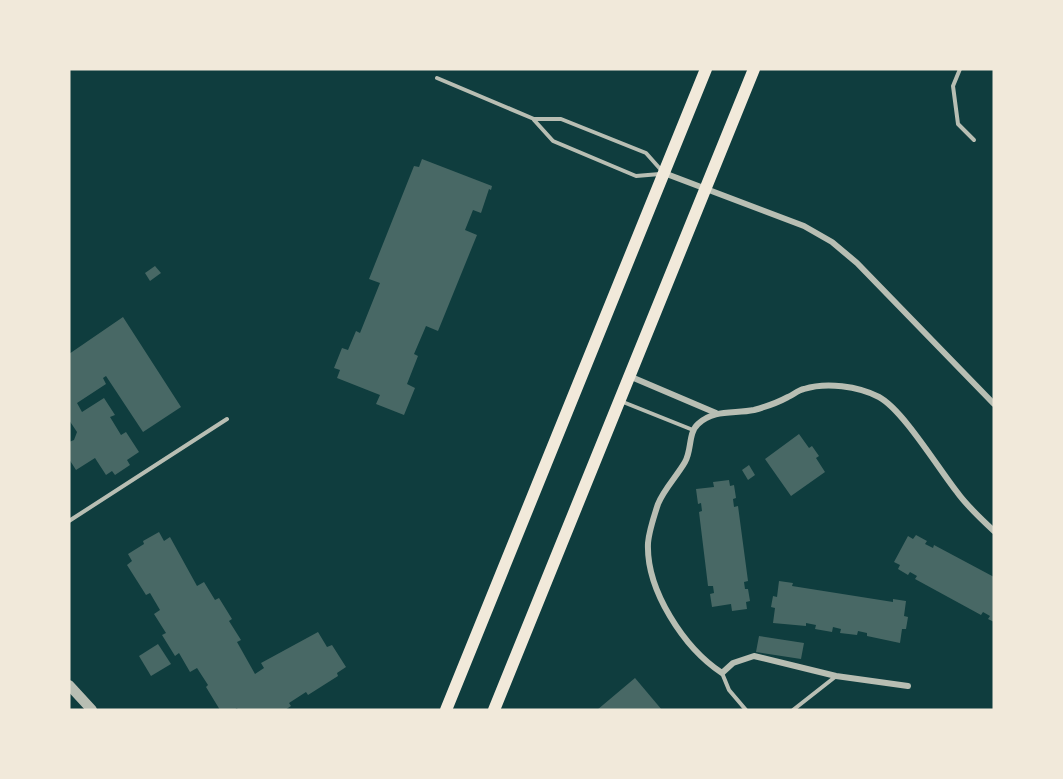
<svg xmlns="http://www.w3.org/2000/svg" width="1063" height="779" font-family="Arial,sans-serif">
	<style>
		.building { fill: #486865 }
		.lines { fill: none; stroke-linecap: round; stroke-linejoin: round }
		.service { stroke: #b8beb3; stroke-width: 4 }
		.minor { stroke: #b8beb3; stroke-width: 6 }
		.tertiary { stroke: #b8beb3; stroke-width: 10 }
		.primary { stroke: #f1e9da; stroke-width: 12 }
	</style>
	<rect width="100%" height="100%" fill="#0f3d3e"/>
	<!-- building -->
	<g class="building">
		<polygon points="422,159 492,186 491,190 489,189 481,213 473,210 465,230 477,235 438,331 426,326 414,354 418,356 407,384 415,388 404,415 376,404 380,395 337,378 340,370 334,368 342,348 348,350 356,331 360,333 380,283 369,279 414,166 419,167"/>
		<polygon points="155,266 161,273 150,281 145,273"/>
		<polygon points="123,317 181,407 143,432 106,376 103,378 106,384 77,403 82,412 104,398 115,415 110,417 121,435 126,432 139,452 127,460 130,465 115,475 112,471 106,475 95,458 76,470 69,459 69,442 74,440 77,432 69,420 69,354"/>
		<polygon points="799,434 809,448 812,446 819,456 816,458 825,472 791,496 765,459"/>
		<polygon points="749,465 755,475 748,480 742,470"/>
		<polygon points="729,480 730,486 734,485 736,498 733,499 734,507 738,506 748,581 744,582 745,589 748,589 750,601 746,602 747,609 732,611 731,604 712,607 710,594 714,593 713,586 708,586 699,512 702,511 701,503 698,504 696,489 714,487 713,482"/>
		<polygon points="159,532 164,541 170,537 197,586 204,582 215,600 219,598 232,619 229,621 241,640 237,642 255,674 264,668 261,663 318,632 327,647 332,645 346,667 337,673 338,676 308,695 306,692 289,703 291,706 285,710 238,710 237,708 234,710 220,710 206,687 208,685 197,668 190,672 179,653 175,656 162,635 166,633 154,614 160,610 150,593 146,595 127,565 132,561 128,554 144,544 143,541"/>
		<polygon points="916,535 927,541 925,544 933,548 934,545 994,577 994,622 988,619 990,616 983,612 981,615 915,579 917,576 910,572 908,575 898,569 900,565 894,562 908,536 913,539"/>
		<polygon points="779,581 793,583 792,586 893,602 893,599 906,601 904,616 908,617 906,629 902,629 900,643 867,636 867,633 858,631 857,635 840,633 841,629 833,627 832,632 815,629 816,625 806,623 806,626 773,623 775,608 771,607 773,596 777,597"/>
		<polygon points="759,636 804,643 801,659 756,652"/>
		<polygon points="158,644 171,664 151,676 139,656"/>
		<polygon points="635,678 662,710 597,710"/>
	</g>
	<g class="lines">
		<!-- service -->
		<g class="service">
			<polyline points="960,69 953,86 958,124 974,140"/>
			<polyline points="437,78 534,119 561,119 646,153 662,171"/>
			<polyline points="534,120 553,141 636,176 660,174"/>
			<polyline points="623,402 693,430"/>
			<polyline points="69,521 227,419"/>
			<polyline points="722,673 729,690 746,710"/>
			<polyline points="793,710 835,677"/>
		</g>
		<!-- minor -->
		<g class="minor">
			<polyline points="664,173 804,226 832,242 857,263 994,404"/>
			<polyline points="629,376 716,413"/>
			<path d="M908,686L836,676L754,656L733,663L722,673C684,648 646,590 648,543C649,531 654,516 658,504C664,489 677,476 685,462C692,450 688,433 698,424C714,409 734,414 754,410C765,407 777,403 788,397C793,395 798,390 804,389C826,382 858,386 879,397C903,410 938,468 957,492C967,506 981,519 994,531"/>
		</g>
		<!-- tertiary -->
		<polyline class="tertiary" points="69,685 92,710"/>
		<!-- primary -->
		<g class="primary">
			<polyline points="446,710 706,69"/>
			<polyline points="494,710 754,69"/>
		</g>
	</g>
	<!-- border -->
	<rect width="1063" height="779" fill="none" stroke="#f1e9da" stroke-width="141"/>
</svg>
